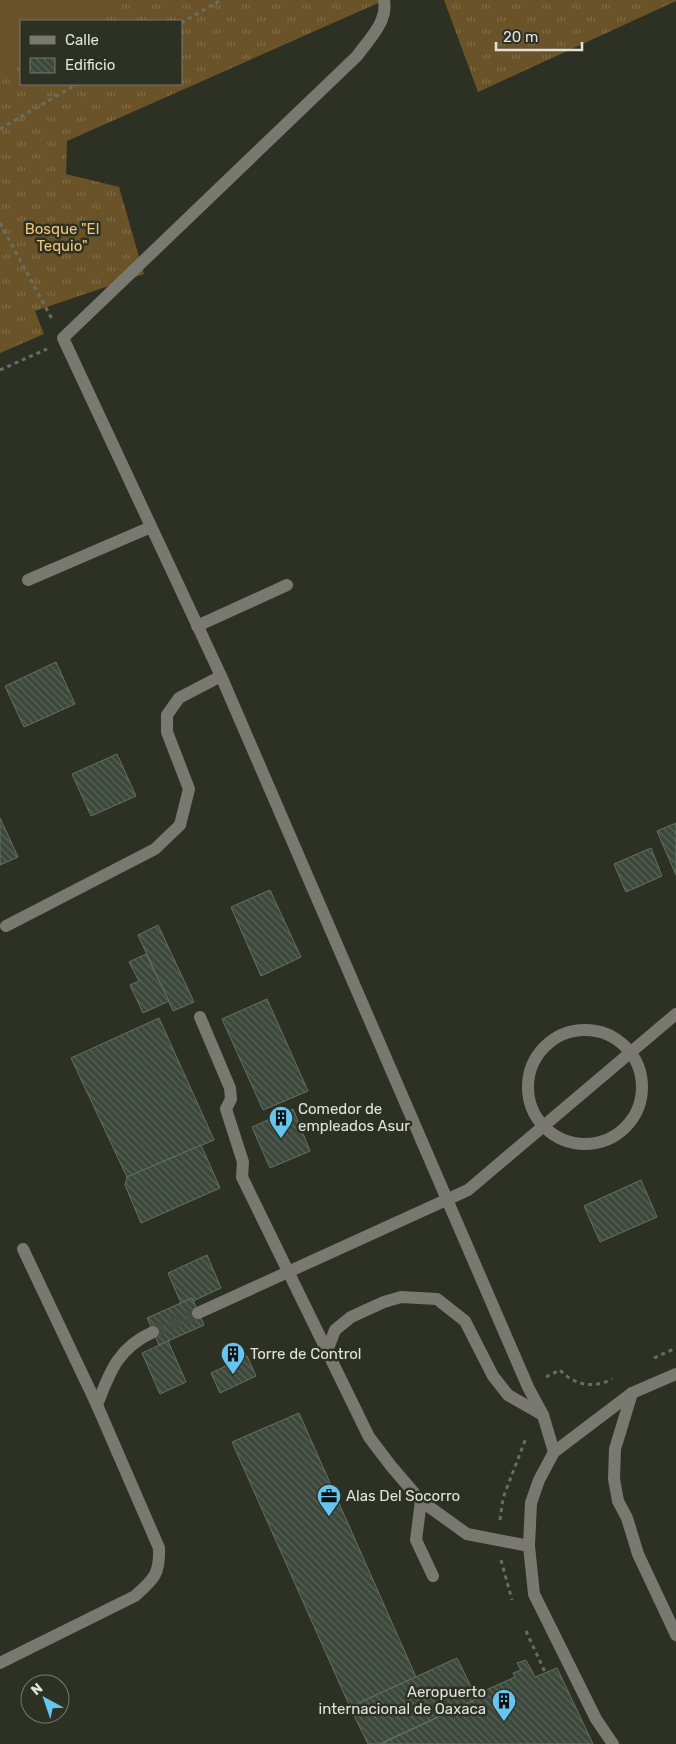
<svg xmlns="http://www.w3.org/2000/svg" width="676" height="1744" font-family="Rubik,sans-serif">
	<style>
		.grass { fill: url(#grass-tufts); fill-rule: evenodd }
		.pitch { fill: #6a5329 }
		.building { fill: url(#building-back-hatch); stroke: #657165 }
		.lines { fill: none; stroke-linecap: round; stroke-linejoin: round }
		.minor-tunnel { stroke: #484c40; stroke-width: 12; stroke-dasharray: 12 6; stroke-linecap: butt }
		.path { stroke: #6a6d62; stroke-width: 3; stroke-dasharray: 4 4; stroke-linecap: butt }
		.minor { stroke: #797972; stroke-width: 12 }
		.labels { text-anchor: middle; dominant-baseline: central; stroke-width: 5; stroke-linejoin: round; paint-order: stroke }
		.park-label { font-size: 15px; fill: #f2c676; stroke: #2d3124 }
		.poi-label { font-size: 15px; fill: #e1e4dc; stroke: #2d3124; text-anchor: start }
	</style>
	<defs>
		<pattern id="grass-tufts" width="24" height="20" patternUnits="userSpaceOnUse" patternTransform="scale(1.25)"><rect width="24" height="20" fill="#6a5329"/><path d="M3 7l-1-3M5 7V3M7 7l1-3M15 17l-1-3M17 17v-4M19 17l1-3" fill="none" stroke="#7f6c47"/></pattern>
		<pattern id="building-back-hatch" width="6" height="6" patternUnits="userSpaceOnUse" patternTransform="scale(1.25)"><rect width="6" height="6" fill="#3d483d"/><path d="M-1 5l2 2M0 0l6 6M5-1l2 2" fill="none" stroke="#596258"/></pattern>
	</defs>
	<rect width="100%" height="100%" fill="#2d3124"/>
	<!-- grass -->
	<g class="grass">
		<path d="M0,0H385L67,141L66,174L119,187L144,274L35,311L44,334L0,353ZM21,21H181V84H21Z"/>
		<polygon points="444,0 676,0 676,1 478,92"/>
	</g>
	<!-- pitch -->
	<polygon class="pitch" points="0,0 130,0 94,21 21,21 21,64 0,77"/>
	<!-- building -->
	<g class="building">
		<polygon points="56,662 75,704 24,727 5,686"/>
		<polygon points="117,754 136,796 91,816 72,774"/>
		<polygon points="0,818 18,857 0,865"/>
		<polygon points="676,823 676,875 657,831"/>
		<polygon points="651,848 662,876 626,892 614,864"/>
		<polygon points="270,890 301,957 261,976 231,907"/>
		<polygon points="158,925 194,1002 173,1011 138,935"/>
		<polygon points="146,954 169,1001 143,1013 130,985 139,981 129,962"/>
		<polygon points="267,999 308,1091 263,1110 222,1019"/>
		<polygon points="159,1018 214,1140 127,1177 71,1058"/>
		<polygon points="293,1109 310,1151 270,1168 252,1127"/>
		<polygon points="201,1145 220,1188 141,1223 125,1185 127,1177"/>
		<polygon points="641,1180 657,1217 600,1242 584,1206"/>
		<polygon points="207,1255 221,1288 193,1301 192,1298 181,1303 168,1273"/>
		<polygon points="192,1298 204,1325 159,1345 147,1318"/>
		<polygon points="168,1341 186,1382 160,1394 142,1353"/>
		<polygon points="247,1356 256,1376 220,1393 211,1373"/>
		<polygon points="299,1413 416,1677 350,1707 232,1442"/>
		<polygon points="457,1658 477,1699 379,1744 368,1744 350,1707"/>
		<polygon points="526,1660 535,1677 557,1668 593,1744 381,1744 477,1699 475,1695 515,1677 513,1673 521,1670 517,1663"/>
	</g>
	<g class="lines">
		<!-- minor-tunnel -->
		<polyline class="minor-tunnel" points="153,1332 198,1313"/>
		<!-- path -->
		<g class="path">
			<polyline points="181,23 221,0"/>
			<polyline points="0,129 77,84"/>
			<polyline points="0,223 52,319"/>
			<polyline points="0,370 47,349"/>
			<polyline points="654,1358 676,1348"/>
			<path d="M546,1377L560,1370C574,1385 593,1389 612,1379"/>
			<polyline points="500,1520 503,1498 526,1438"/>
			<polyline points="501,1560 512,1600"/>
			<polyline points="526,1631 545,1672"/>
		</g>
		<!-- minor -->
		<g class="minor">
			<path d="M384,0C388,22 369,39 357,56L63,338L221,676L528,1387L543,1415L554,1452"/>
			<polyline points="28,580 151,527"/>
			<polyline points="197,626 287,585"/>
			<polyline points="6,926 155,849 180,825 189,789 167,732 167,715 179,698 221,676"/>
			<polyline points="200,1017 230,1088 231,1099 226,1109 243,1162 242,1177 369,1437 391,1466 421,1501 467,1534 529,1546"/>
			<circle cx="585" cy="1087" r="57"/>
			<polyline points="23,1249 97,1405"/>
			<polyline points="198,1313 468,1190 676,1014"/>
			<polyline points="327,1351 335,1330 351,1317 384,1302 401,1297 437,1299 465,1321 493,1376 508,1395 543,1415"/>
			<polyline points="632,1393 615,1449 614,1479 618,1501 627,1518 638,1554 676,1635"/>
			<polyline points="421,1501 416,1540 433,1576"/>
			<path d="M0,1663L135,1596C154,1579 160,1574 159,1548L97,1405C110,1371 118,1348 153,1332"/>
			<polyline points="613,1744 596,1719 534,1594 529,1546 531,1503 539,1480 554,1452 632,1393 676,1374"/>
		</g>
	</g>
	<!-- icons -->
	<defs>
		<symbol id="building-pin" viewBox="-11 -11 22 30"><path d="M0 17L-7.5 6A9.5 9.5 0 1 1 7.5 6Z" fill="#65c5ee" stroke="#2d3124"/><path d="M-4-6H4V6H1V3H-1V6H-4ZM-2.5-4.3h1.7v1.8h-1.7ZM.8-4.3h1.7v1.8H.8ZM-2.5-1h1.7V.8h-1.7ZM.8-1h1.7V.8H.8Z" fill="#111"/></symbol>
		<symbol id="office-pin" viewBox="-11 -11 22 30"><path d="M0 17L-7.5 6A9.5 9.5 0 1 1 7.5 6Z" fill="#65c5ee" stroke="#2d3124"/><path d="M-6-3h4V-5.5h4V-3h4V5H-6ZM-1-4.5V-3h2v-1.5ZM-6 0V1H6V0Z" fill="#111"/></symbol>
	</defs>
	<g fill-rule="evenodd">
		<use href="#building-pin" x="267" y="1104" width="28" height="38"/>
		<use href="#building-pin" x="219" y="1340" width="28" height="38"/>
		<use href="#office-pin" x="315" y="1482" width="28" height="38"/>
		<use href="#building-pin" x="490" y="1687" width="28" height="38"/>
	</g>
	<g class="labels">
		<!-- park labels -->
		<g class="park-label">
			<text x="62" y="229">Bosque "El<tspan x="62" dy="17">Tequio"</tspan></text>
		</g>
		<!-- poi labels -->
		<g class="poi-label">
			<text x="298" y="1109">Comedor de<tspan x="298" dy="17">empleados Asur</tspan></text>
			<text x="250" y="1354">Torre de Control</text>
			<text x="346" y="1496">Alas Del Socorro</text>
			<text x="486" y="1692" text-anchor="end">Aeropuerto<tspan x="486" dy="17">internacional de Oaxaca</tspan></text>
		</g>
	</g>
	<!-- legend -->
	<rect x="20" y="20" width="162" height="65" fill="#2d3124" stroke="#75796e"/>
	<rect x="30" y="36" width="25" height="8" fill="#797972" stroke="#75796e"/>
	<text x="65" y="45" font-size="15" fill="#e1e4dc">Calle</text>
	<rect x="30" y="58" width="25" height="15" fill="url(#building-back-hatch)" stroke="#75796e"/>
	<text x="65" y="70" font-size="15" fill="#e1e4dc">Edificio</text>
	<!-- north arrow -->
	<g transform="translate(45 1699) rotate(320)"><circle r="24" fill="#2d3124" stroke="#75796e"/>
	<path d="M0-4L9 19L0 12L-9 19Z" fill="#65c5ee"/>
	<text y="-8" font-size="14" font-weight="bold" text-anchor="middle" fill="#e1e4dc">N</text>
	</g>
	<!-- scale -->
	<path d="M496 42v8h86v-8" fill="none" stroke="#e1e4dc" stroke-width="2.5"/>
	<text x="503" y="42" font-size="15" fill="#e1e4dc" stroke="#2d3124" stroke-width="4" paint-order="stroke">20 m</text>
</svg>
